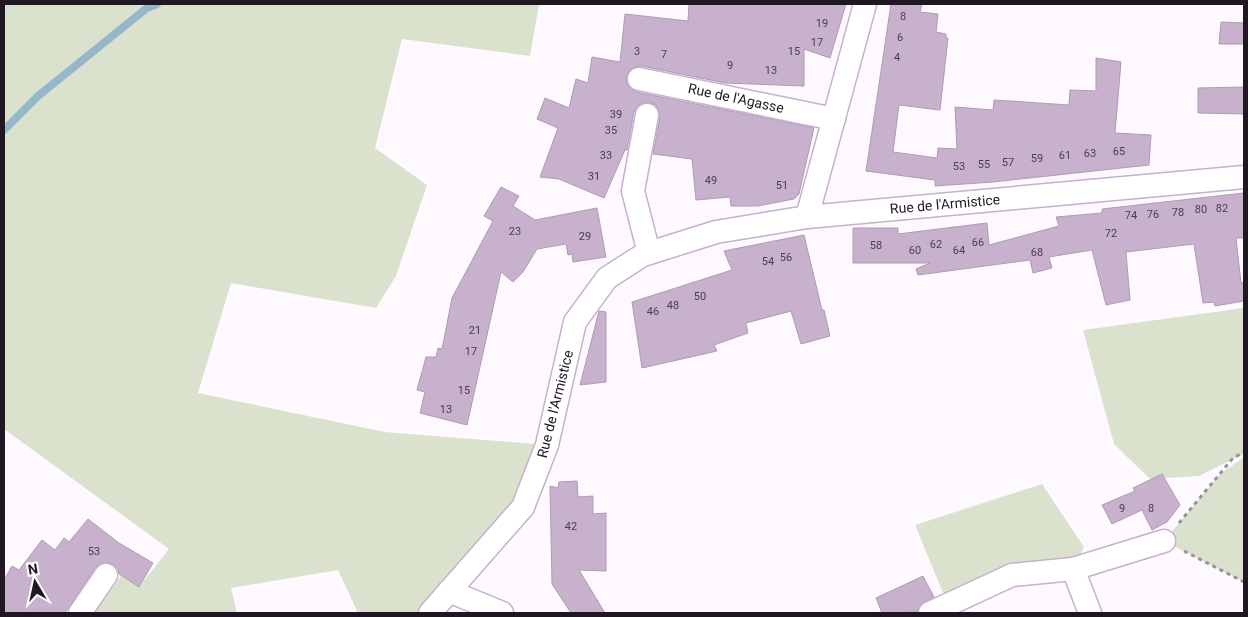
<svg xmlns="http://www.w3.org/2000/svg" width="1248" height="617" font-family="Roboto,sans-serif">
	<style>
		.green { fill: #dae2ce }
		.lines { fill: none; stroke-linecap: round; stroke-linejoin: round }
		.stream { stroke: #96b6ca; stroke-width: 8 }
		.building { fill: #c7b1cd; stroke: #af9ab6 }
		.street-casing { stroke: #c6b0cc; stroke-width: 25 }
		.path { stroke: #99939b; stroke-width: 3; stroke-dasharray: 4 4; stroke-linecap: butt }
		.street { stroke: #fff; stroke-width: 22 }
		.labels { text-anchor: middle; dominant-baseline: central; stroke-width: 5; stroke-linejoin: round; paint-order: stroke }
		.number-label { font-size: 11px; fill: #493e4d }
		.street-label { font-size: 14px; fill: #1f1722; stroke: #fff }
	</style>
	<rect width="100%" height="100%" fill="#fdf9ff"/>
	<!-- green -->
	<g class="green">
		<polygon points="4,4 539,4 530,56 402,39 375,148 427,185 396,276 376,308 231,283 198,393 385,432 547,445 523,507 430,613 358,613 338,570 231,588 237,613 94,613 121,576 139,587 169,549 4,429"/>
		<polygon points="1244,308 1244,454 1199,476 1150,479 1114,444 1083,330"/>
		<polygon points="1244,457 1244,582 1164,541 1220,474"/>
		<polygon points="1042,484 1084,547 1073,569 948,605 915,525"/>
	</g>
	<g class="lines">
		<!-- stream -->
		<polyline class="stream" points="4,130 38,96 147,8 157,4"/>
	</g>
	<!-- building -->
	<g class="building">
		<polygon points="689,4 846,4 830,58 804,49 804,86 725,83 642,66 634,67 630,70 626,76 627,84 631,89 636,92 814,128 799,194 794,199 758,206 731,206 730,197 696,200 692,159 653,154 660,117 659,111 656,105 649,102 642,103 637,106 634,112 627,150 625,150 604,198 559,179 540,177 558,128 537,119 545,98 569,108 576,79 588,83 592,57 620,62 625,14 688,21"/>
		<polygon points="891,4 922,4 920,12 938,14 936,32 946,34 946,38 948,38 940,110 899,105 893,152 937,158 938,148 957,149 955,107 993,110 994,100 1069,105 1070,90 1096,91 1096,58 1121,62 1115,133 1151,135 1149,165 993,182 935,186 935,180 866,171"/>
		<polygon points="1221,22 1244,23 1244,44 1219,44"/>
		<polygon points="1244,87 1244,114 1198,113 1198,88"/>
		<polygon points="501,187 519,196 513,206 535,220 597,208 606,257 573,262 572,254 568,255 566,244 537,249 523,272 513,282 501,272 467,425 420,413 425,392 417,390 426,357 436,357 438,348 442,349 452,298 493,221 484,216"/>
		<polygon points="1244,193 1244,238 1236,238 1241,283 1244,282 1244,301 1215,306 1214,302 1203,303 1194,244 1126,252 1130,300 1106,305 1092,250 1049,257 1052,268 1033,273 1030,260 918,275 916,269 930,263 853,263 853,228 898,228 898,234 987,223 989,245 1059,226 1056,217 1102,213 1102,209"/>
		<polygon points="804,235 822,310 824,310 830,336 801,344 791,311 746,323 748,333 714,345 717,351 642,368 632,302 732,270 724,251"/>
		<polygon points="599,311 606,312 606,382 580,385"/>
		<polygon points="1162,474 1180,505 1167,522 1152,530 1142,510 1112,524 1102,505 1135,491 1133,488"/>
		<polygon points="577,481 578,497 593,496 593,514 606,513 606,571 579,570 605,613 571,613 552,584 550,486 558,488 559,482"/>
		<polygon points="88,519 119,543 153,563 139,587 119,574 118,569 113,564 107,562 101,563 95,568 65,613 4,613 4,580 12,566 19,570 42,540 55,550 64,538 69,542"/>
		<polygon points="923,576 934,597 920,605 917,612 882,613 876,598"/>
	</g>
	<g class="lines">
		<defs>
			<g id="street">
				<polyline points="639,79 834,119"/>
				<polyline points="647,115 633,191 649,253"/>
				<polyline points="807,217 865,4"/>
				<polyline points="1073,569 1090,613"/>
				<polyline points="449,591 502,613"/>
				<polyline points="80,613 106,575"/>
				<polyline points="430,613 523,507 547,445 575,322 607,278 643,255 716,232 807,217 1244,177"/>
				<polyline points="930,613 1012,575 1073,569 1164,541"/>
			</g>
		</defs>
		<!-- street casing -->
		<use href="#street" class="street-casing"/>
		<!-- path -->
		<g class="path">
			<polyline points="1179,523 1233,458 1244,452"/>
			<polyline points="1184,551 1244,582"/>
		</g>
		<!-- street -->
		<use href="#street" class="street"/>
	</g>
	<g class="labels">
		<!-- number labels -->
		<g class="number-label">
			<text x="903" y="16">8</text>
			<text x="822" y="23">19</text>
			<text x="900" y="37">6</text>
			<text x="817" y="42">17</text>
			<text x="637" y="51">3</text>
			<text x="794" y="51">15</text>
			<text x="664" y="54">7</text>
			<text x="897" y="57">4</text>
			<text x="730" y="65">9</text>
			<text x="771" y="70">13</text>
			<text x="616" y="114">39</text>
			<text x="611" y="130">35</text>
			<text x="1119" y="151">65</text>
			<text x="1090" y="153">63</text>
			<text x="606" y="155">33</text>
			<text x="1065" y="155">61</text>
			<text x="1037" y="158">59</text>
			<text x="1008" y="162">57</text>
			<text x="984" y="164">55</text>
			<text x="959" y="166">53</text>
			<text x="594" y="176">31</text>
			<text x="711" y="180">49</text>
			<text x="782" y="185">51</text>
			<text x="1222" y="208">82</text>
			<text x="1201" y="209">80</text>
			<text x="1178" y="212">78</text>
			<text x="1153" y="214">76</text>
			<text x="1131" y="215">74</text>
			<text x="515" y="231">23</text>
			<text x="1111" y="233">72</text>
			<text x="585" y="236">29</text>
			<text x="978" y="242">66</text>
			<text x="936" y="244">62</text>
			<text x="876" y="245">58</text>
			<text x="915" y="250">60</text>
			<text x="959" y="250">64</text>
			<text x="1037" y="252">68</text>
			<text x="786" y="257">56</text>
			<text x="768" y="261">54</text>
			<text x="700" y="296">50</text>
			<text x="673" y="305">48</text>
			<text x="653" y="311">46</text>
			<text x="475" y="330">21</text>
			<text x="471" y="351">17</text>
			<text x="464" y="390">15</text>
			<text x="446" y="409">13</text>
			<text x="1122" y="508">9</text>
			<text x="1151" y="508">8</text>
			<text x="571" y="526">42</text>
			<text x="94" y="551">53</text>
		</g>
		<!-- street labels -->
		<g class="street-label">
			<text transform="translate(736 98) rotate(12)">Rue de l'Agasse</text>
			<text transform="translate(945 204) rotate(-5)">Rue de l'Armistice</text>
			<text transform="translate(555 404) rotate(-76)">Rue de l'Armistice</text>
		</g>
	</g>
	<!-- border -->
	<rect width="1248" height="617" fill="none" stroke="#1f1722" stroke-width="10"/>
	<!-- north arrow -->
	<g transform="translate(35 582) rotate(351)" stroke="#ffffff" stroke-width="4" paint-order="stroke">
	<path d="M0-4L9 19L0 12L-9 19Z" fill="#1f1722"/>
	<text y="-8" font-size="14" font-weight="bold" text-anchor="middle" fill="#1f1722">N</text>
	</g>
</svg>
